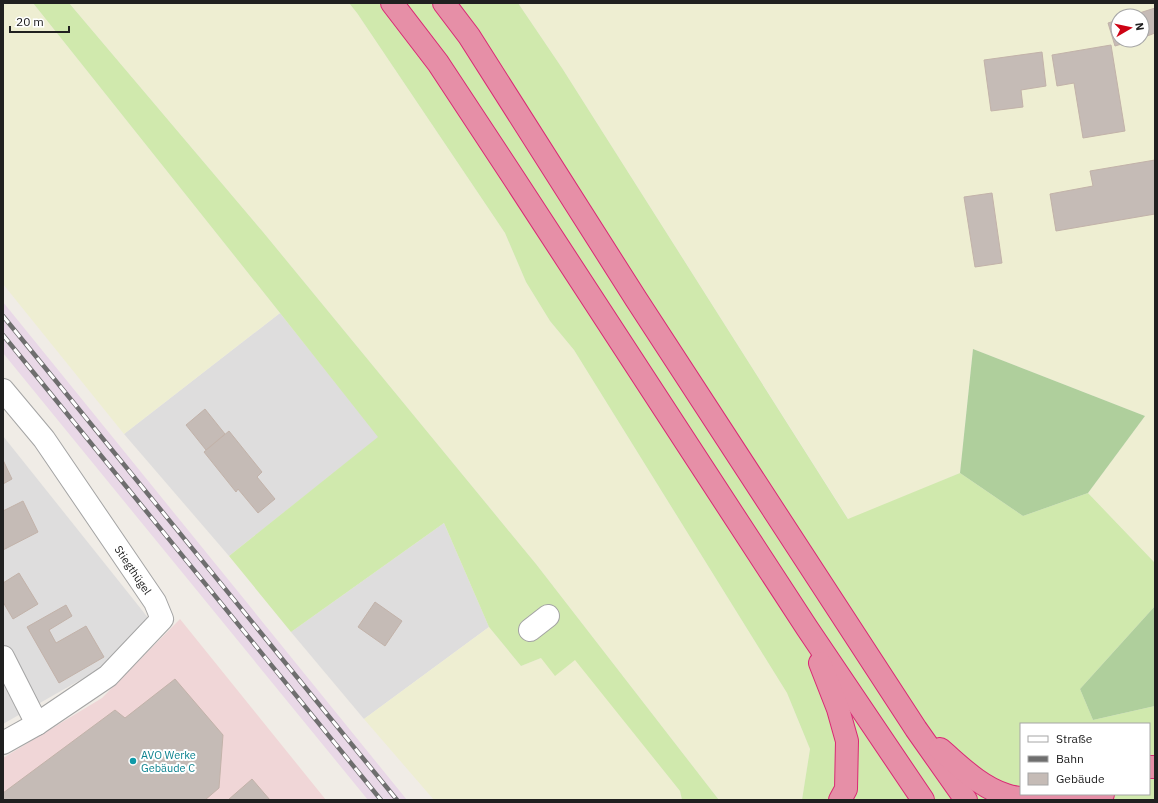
<svg xmlns="http://www.w3.org/2000/svg" width="1158" height="803" font-family="'IBM Plex Sans',sans-serif">
	<style>
		.residential { fill: #dedddd }
		.commercial { fill: #f0d6d7 }
		.industrial { fill: #e9d8e7 }
		.farmland { fill: #eeeed2; fill-rule: evenodd }
		.grass { fill: #d0e9ad; fill-rule: evenodd }
		.forest { fill: #afcf9c }
		.building { fill: #c5bbb6; stroke: #c2b2a9 }
		.lines { fill: none; stroke-linecap: round; stroke-linejoin: round }
		.minor-casing { stroke: #a4a4a4; stroke-width: 24 }
		.highway-casing { stroke: #d92974; stroke-width: 24 }
		.minor { stroke: #fff; stroke-width: 22 }
		.highway { stroke: #e68fa7; stroke-width: 22 }
		.rail-casing { stroke: #6e6e6e; stroke-width: 4.5 }
		.rail { stroke: #fff; stroke-width: 3; stroke-dasharray: 9; stroke-linecap: butt }
		.culture-dot { fill: #0f9aa8; stroke: #fff; stroke-width: 1.5 }
		.labels { text-anchor: middle; dominant-baseline: central; stroke-width: 4; stroke-linejoin: round; paint-order: stroke }
		.street-label { font-size: 11px; fill: #202020; stroke: #fff }
		.culture-label { font-size: 11px; fill: #0d838f; stroke: #fff; text-anchor: start }
	</style>
	<rect width="100%" height="100%" fill="#f0ece6"/>
	<!-- residential -->
	<g class="residential">
		<polygon points="280,313 379,437 229,556 124,434"/>
		<polygon points="3,436 149,619 103,667 3,724"/>
		<polygon points="444,523 489,627 364,719 291,632"/>
	</g>
	<!-- commercial -->
	<polygon class="commercial" points="180,619 326,800 3,800 3,758 102,698"/>
	<!-- industrial -->
	<polygon class="industrial" points="3,302 407,800 408,800 368,800 3,353"/>
	<!-- farmland -->
	<g class="farmland">
		<polygon points="3,3 33,3 280,313 124,434 3,284"/>
		<polygon points="69,3 349,3 357,13 505,233 526,282 550,321 574,350 787,693 810,749 802,800 719,800 536,564 263,232"/>
		<path d="M518,3H1155V563L1088,493L1145,416L973,349L960,473L849,520L562,68ZM1118,16H1142V40H1118Z"/>
		<polygon points="489,627 521,666 541,658 575,659 680,791 682,800 434,800 364,719"/>
	</g>
	<!-- grass -->
	<g class="grass">
		<polygon points="33,3 69,3 263,232 536,564 719,800 682,800 680,791 575,660 555,676 541,658 521,666 489,627 444,523 291,632 229,556 378,437 280,313"/>
		<path d="M349,3H518L562,68L848,519L960,473L1023,516L1088,493L1155,563V606L1080,689L1093,720L1155,706V800H802L810,749L787,693L574,350L550,321L526,282L505,233L357,13ZM1021,724H1149V794H1021Z"/>
	</g>
	<!-- forest -->
	<g class="forest">
		<polygon points="973,349 1145,416 1088,493 1023,516 960,473"/>
		<polygon points="1155,606 1155,706 1093,720 1080,689"/>
	</g>
	<!-- building -->
	<g class="building">
		<polygon points="1155,8 1155,33 1142,38 1142,16 1130,16"/>
		<polygon points="1118,20 1118,40 1135,40 1115,46 1108,23"/>
		<polygon points="1111,45 1125,131 1083,138 1074,83 1057,86 1052,55"/>
		<polygon points="1042,52 1046,86 1021,90 1023,107 991,111 984,60"/>
		<polygon points="1155,160 1155,214 1056,231 1050,194 1093,186 1090,171"/>
		<polygon points="992,193 1002,263 975,267 964,197"/>
		<polygon points="205,409 225,434 206,450 186,425"/>
		<polygon points="229,431 262,472 257,477 275,499 258,513 238,489 236,492 204,452"/>
		<polygon points="3,460 12,479 3,484"/>
		<polygon points="23,501 38,532 3,550 3,511"/>
		<polygon points="19,573 38,604 13,619 3,602 3,583"/>
		<polygon points="375,602 402,621 385,646 358,627"/>
		<polygon points="66,605 72,616 49,630 56,643 86,626 104,657 59,683 27,627"/>
		<polygon points="175,679 223,735 219,788 205,800 3,800 3,793 115,710 125,718"/>
		<polygon points="252,779 270,800 228,800"/>
	</g>
	<g class="lines">
		<defs>
			<g id="minor">
				<polyline points="3,390 44,439 155,602 162,619 108,676 37,724 3,743"/>
				<polyline points="530,630 548,616"/>
				<polyline points="3,657 37,724"/>
			</g>
			<g id="highway">
				<polyline points="392,3 438,63 517,183 807,628 923,800"/>
				<polyline points="444,3 469,36 636,299 916,729 966,800"/>
				<polyline points="820,663 838,709 847,741 846,789 840,800"/>
				<path d="M940,749C960,766 980,787 1006,795C1014,798 1023,798 1031,800"/>
				<polyline points="1149,767 1155,767"/>
				<polyline points="1038,800 1078,794"/>
				<polyline points="1097,800 1103,794"/>
			</g>
		</defs>
		<!-- minor casing -->
		<use href="#minor" class="minor-casing"/>
		<!-- highway casing -->
		<use href="#highway" class="highway-casing"/>
		<!-- minor -->
		<use href="#minor" class="minor"/>
		<!-- highway -->
		<use href="#highway" class="highway"/>
		<defs>
			<g id="rail">
				<polyline points="3,316 397,800"/>
				<polyline points="3,335 381,800"/>
			</g>
		</defs>
		<!-- rail casing -->
		<use href="#rail" class="rail-casing"/>
		<!-- rail -->
		<use href="#rail" class="rail"/>
	</g>
	<!-- markers -->
	<circle class="culture-dot" cx="133" cy="761" r="4"/>
	<g class="labels">
		<!-- street labels -->
		<g class="street-label">
			<text transform="translate(133 570) rotate(56)">Stiegthügel</text>
		</g>
		<!-- culture labels -->
		<g class="culture-label">
			<text x="141" y="755">AVO Werke<tspan x="141" dy="13">Gebäude C</tspan></text>
		</g>
	</g>
	<!-- border -->
	<rect width="1158" height="803" fill="none" stroke="#202020" stroke-width="8"/>
	<!-- legend -->
	<rect x="1020" y="723" width="130" height="72" fill="#ffffff" stroke="#a6a6a6"/>
	<rect x="1028" y="736" width="20" height="6" fill="#ffffff" stroke="#a6a6a6"/>
	<text x="1056" y="743" font-size="12" fill="#202020">Straße</text>
	<rect x="1028" y="756" width="20" height="6" fill="#6e6e6e" stroke="#a6a6a6"/>
	<text x="1056" y="763" font-size="12" fill="#202020">Bahn</text>
	<rect x="1028" y="773" width="20" height="12" fill="#c5bbb6" stroke="#a6a6a6"/>
	<text x="1056" y="783" font-size="12" fill="#202020">Gebäude</text>
	<!-- north arrow -->
	<g transform="translate(1130 28) rotate(81)"><circle r="19" fill="#ffffff" stroke="#a6a6a6"/>
	<path d="M0-3L7 15L0 10L-7 15Z" fill="#cd0314"/>
	<text y="-6" font-size="11" font-weight="bold" text-anchor="middle" fill="#202020">N</text>
	</g>
	<!-- scale -->
	<path d="M10 26v6h59v-6" fill="none" stroke="#202020" stroke-width="2"/>
	<text x="16" y="26" font-size="12" fill="#202020" stroke="#ffffff" stroke-width="3" paint-order="stroke">20 m</text>
</svg>
